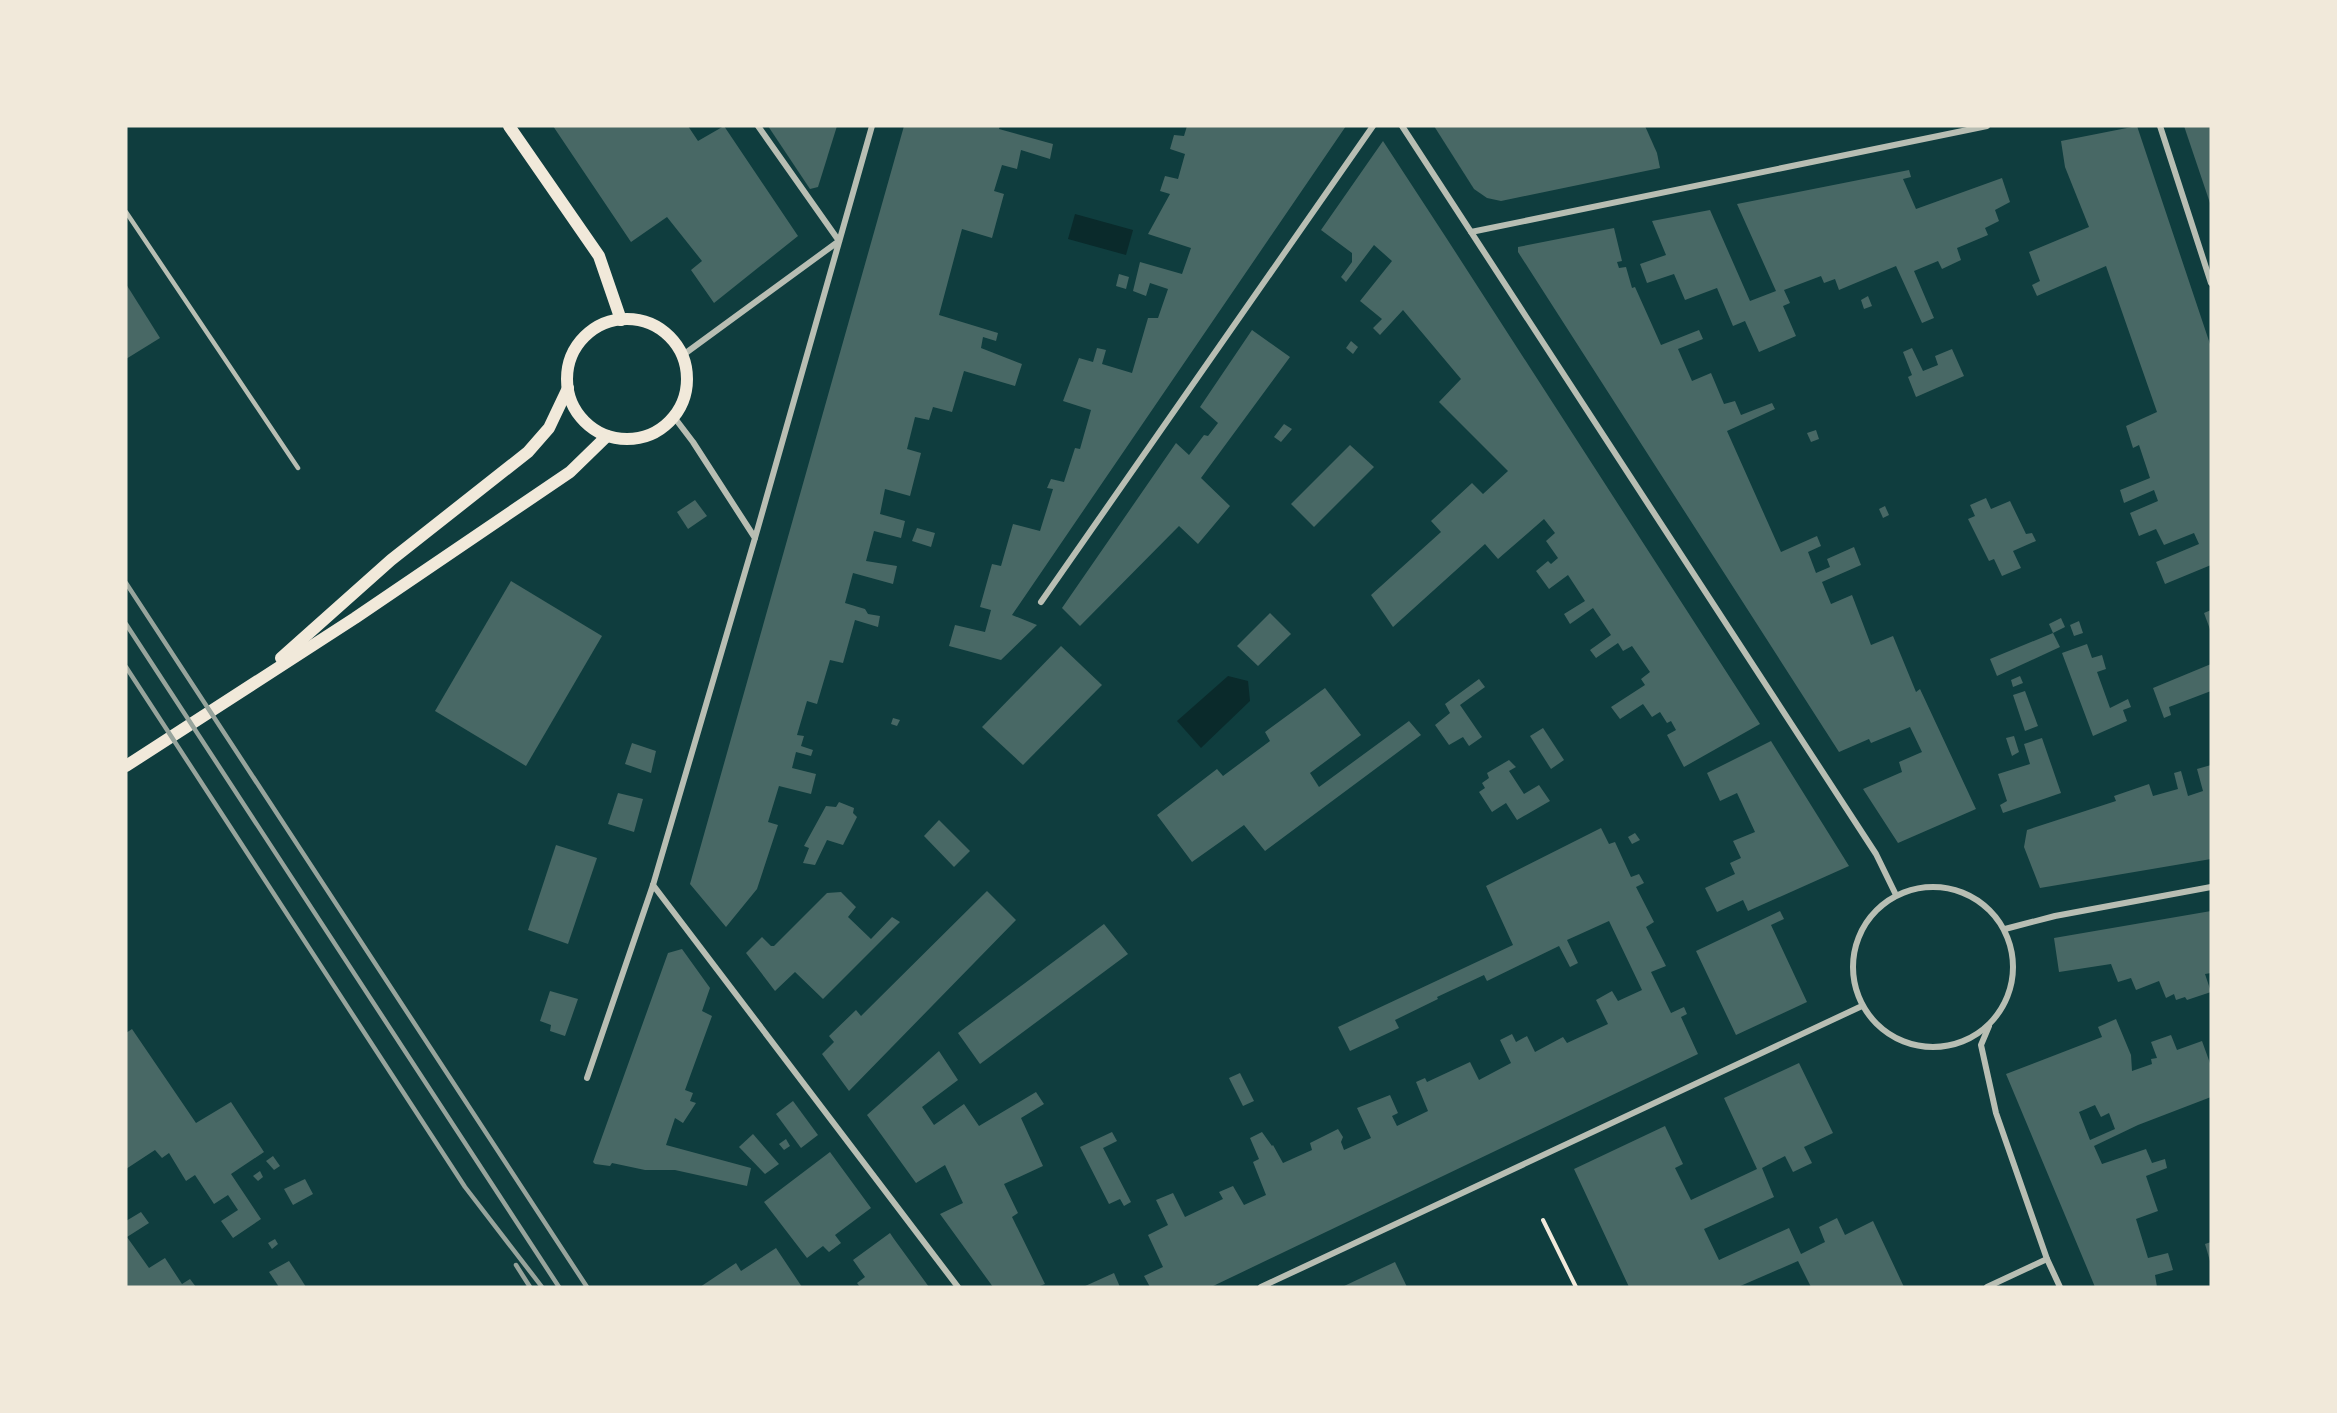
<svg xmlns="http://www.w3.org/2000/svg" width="2337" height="1413" font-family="Commissioner,sans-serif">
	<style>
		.water { fill: #0a2a2b }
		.building { fill: #486865; fill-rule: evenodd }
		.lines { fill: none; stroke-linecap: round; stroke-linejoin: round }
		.path { stroke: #f1e9da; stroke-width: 4 }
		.service { stroke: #b8beb3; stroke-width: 4.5 }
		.minor { stroke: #b8beb3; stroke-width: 6 }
		.secondary { stroke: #f1e9da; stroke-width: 12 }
		.rail { stroke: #97a49c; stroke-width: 4.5 }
	</style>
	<rect width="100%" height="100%" fill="#0f3d3e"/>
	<!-- water -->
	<g class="water">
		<polygon points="1075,214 1133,230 1126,255 1068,239"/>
		<polygon points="1228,676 1248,681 1250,701 1201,748 1177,721"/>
	</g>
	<!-- building -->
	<g class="building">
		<polygon points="553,126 688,126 698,141 724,126 798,236 714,303 691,270 702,261 667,217 631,242"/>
		<polygon points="768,126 837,126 818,187 810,189"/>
		<polygon points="904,126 1000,126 999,129 1053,144 1050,159 1021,150 1017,169 1002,165 994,191 1004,194 992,238 962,229 939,315 998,333 996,341 983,337 981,348 1022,364 1015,386 964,371 952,412 933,407 929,420 915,417 907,449 921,453 910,496 885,489 880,514 905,521 901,538 874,531 866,561 897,566 893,584 853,573 845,603 865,609 868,614 880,616 878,627 855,620 843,663 830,660 817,704 807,701 797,735 804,736 801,746 813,750 811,756 796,752 792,768 816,774 811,794 779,786 768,822 778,825 757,889 726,927 690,884"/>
		<polygon points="1187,126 1346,126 1012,615 1037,625 1001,660 949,646 955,625 985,632 991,610 980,607 992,564 1001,566 1013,524 1040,531 1053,489 1047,488 1051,479 1064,482 1075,448 1080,449 1091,410 1063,401 1079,358 1093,362 1097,348 1106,350 1102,364 1132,373 1148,318 1158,318 1168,289 1150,283 1146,296 1133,291 1140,262 1182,274 1191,248 1148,234 1170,194 1160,191 1165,176 1178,179 1185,154 1170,149 1174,135 1184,136"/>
		<polygon points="1434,126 1645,126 1657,153 1660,168 1501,201 1487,198 1474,189"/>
		<polygon points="2137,126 2211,347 2211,565 2165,584 2156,562 2199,544 2194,533 2164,545 2156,529 2139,536 2130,513 2158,501 2154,490 2124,503 2120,490 2150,478 2139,445 2133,448 2126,426 2157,412 2106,266 2037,296 2032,285 2040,281 2029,252 2089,227 2065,167 2061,141"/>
		<polygon points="2184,126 2211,126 2211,206"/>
		<polygon points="1383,141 1447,239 1760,724 1684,767 1667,735 1676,730 1671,721 1667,723 1660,712 1652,717 1643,704 1620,719 1611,707 1645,685 1641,679 1650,672 1632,646 1623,651 1618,643 1596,658 1590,650 1611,635 1593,608 1570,624 1564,614 1585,601 1568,575 1549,589 1536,571 1548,561 1551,564 1558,558 1546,541 1555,533 1544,519 1498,559 1485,544 1393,627 1371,595 1441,532 1431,521 1472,483 1483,494 1508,471 1439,402 1461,379 1403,310 1380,335 1373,328 1382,319 1360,301 1392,261 1374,245 1346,282 1341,277 1352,262 1352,253 1321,230"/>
		<polygon points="1909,170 1911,177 1903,179 1916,209 2002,178 2010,202 1995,210 1999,221 1985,228 1988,235 1957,248 1961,260 1942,269 1938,261 1914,271 1934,318 1922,323 1896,266 1839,290 1835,279 1824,283 1821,276 1784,290 1790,303 1783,306 1796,336 1759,352 1745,321 1733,326 1717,288 1685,300 1674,274 1647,283 1640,264 1666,255 1652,221 1710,210 1750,301 1776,291 1737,204"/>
		<polygon points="1614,228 1622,261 1617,262 1619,268 1626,267 1632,288 1635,287 1661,345 1699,330 1703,339 1678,349 1692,381 1711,373 1724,404 1735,401 1741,415 1772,403 1775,409 1727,431 1781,552 1817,536 1821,546 1808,552 1816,573 1830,567 1827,559 1854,547 1861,565 1822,582 1831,604 1852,595 1871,645 1893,636 1916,692 1920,689 1976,809 1898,843 1863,789 1902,772 1899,762 1922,752 1910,727 1871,743 1869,739 1839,752 1518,252 1518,247"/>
		<polygon points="1119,274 1129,277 1126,289 1116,286"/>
		<polygon points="126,284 160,338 126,359"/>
		<polygon points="1868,296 1872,306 1864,309 1861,300"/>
		<polygon points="1252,330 1290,357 1201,478 1230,506 1198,544 1179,526 1080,626 1062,608 1176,443 1189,455 1204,435 1208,436 1218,423 1200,407"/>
		<polygon points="1351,341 1358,347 1353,354 1346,348"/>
		<polygon points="1912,348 1923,371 1938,365 1935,356 1952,349 1964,376 1916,397 1908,377 1912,375 1903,352"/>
		<polygon points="1284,424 1292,429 1281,442 1274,437"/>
		<polygon points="1816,430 1819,439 1811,442 1807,433"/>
		<polygon points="1350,445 1374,467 1314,527 1291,504"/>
		<polygon points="1986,498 1991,509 2010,501 2026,534 2032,533 2036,541 2013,551 2021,568 2002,576 1994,559 1989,561 1968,519 1975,516 1970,505"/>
		<polygon points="695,500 707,516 688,529 677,512"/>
		<polygon points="1885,506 1889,515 1883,518 1879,509"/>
		<polygon points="917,528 935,533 931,547 912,541"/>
		<polygon points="511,581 602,636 526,766 435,711"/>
		<polygon points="2211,610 2211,632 2204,613"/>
		<polygon points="1270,613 1291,634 1258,666 1237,646"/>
		<polygon points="2061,618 2065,627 2053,633 2049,624"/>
		<polygon points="2079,621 2083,633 2074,636 2070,625"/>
		<polygon points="2053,633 2060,647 1997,676 1990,659"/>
		<polygon points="2087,644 2092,658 2102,655 2106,669 2097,672 2110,708 2128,699 2131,707 2123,710 2127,721 2093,736 2062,653"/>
		<polygon points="1061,646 1102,685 1023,765 982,727"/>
		<polygon points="2211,664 2211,691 2169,707 2171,715 2164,718 2153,688"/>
		<polygon points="2020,676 2023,683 2013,687 2011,680"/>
		<polygon points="1479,679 1485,687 1460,705 1482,737 1469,746 1463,737 1449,745 1435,725 1450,713 1445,704"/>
		<polygon points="1325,688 1361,735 1310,773 1319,787 1409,721 1421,735 1265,851 1244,825 1192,862 1157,815 1217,769 1223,776 1270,741 1265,732"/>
		<polygon points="2025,691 2038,726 2025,731 2013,695"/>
		<polygon points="893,718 900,720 897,726 891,724"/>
		<polygon points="1543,728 1564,760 1551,769 1530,736"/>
		<polygon points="2014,736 2019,752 2012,756 2006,738"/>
		<polygon points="2042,738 2061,793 2003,813 2000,805 2007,801 1998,774 2030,764 2024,744"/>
		<polygon points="1771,741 1849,866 1748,911 1743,900 1717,912 1705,888 1735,874 1730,863 1741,858 1733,841 1755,832 1737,793 1720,801 1707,773"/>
		<polygon points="632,743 656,751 651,773 625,764"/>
		<polygon points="1509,760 1516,767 1509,771 1524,794 1539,785 1550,801 1517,820 1506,803 1492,812 1479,792 1485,788 1482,783 1489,778 1487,773"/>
		<polygon points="2211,765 2211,859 2040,888 2024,847 2027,830 2116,801 2114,796 2149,784 2153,796 2178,789 2174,773 2181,771 2188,796 2203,791 2197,769"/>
		<polygon points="618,793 643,799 634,832 608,824"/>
		<polygon points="839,802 854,808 853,813 857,817 843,845 827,840 815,865 803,863 809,848 804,846 826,806 836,807"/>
		<polygon points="939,820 970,851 954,867 924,836"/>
		<polygon points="1601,828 1609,844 1615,842 1631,877 1639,874 1644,883 1636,887 1654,922 1646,927 1666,966 1651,972 1671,1013 1684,1007 1687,1014 1681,1017 1698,1054 1211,1287 1150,1287 1144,1276 1163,1267 1148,1235 1168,1225 1156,1200 1173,1193 1185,1217 1223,1199 1219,1192 1233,1186 1244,1205 1266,1195 1253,1162 1259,1159 1250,1138 1262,1132 1272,1146 1273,1145 1283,1163 1312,1150 1310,1143 1338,1129 1343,1137 1341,1142 1344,1150 1371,1138 1357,1108 1390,1095 1398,1113 1392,1116 1397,1126 1428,1111 1416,1082 1425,1078 1427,1082 1470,1062 1479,1080 1511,1063 1500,1040 1512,1034 1516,1042 1527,1036 1535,1052 1563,1037 1567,1043 1608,1024 1596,1000 1612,991 1618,1001 1642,990 1609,921 1567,940 1578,963 1570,967 1559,946 1487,981 1484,975 1437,997 1438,999 1395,1020 1399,1028 1350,1051 1338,1027 1513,945 1486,886"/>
		<polygon points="1635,833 1640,840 1632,844 1628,837"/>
		<polygon points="556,845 597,858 568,944 528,930"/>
		<polygon points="987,891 1016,920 849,1091 822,1054 834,1042 829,1036 856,1010 861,1016"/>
		<polygon points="841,892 856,907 848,917 871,939 892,917 900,922 823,999 795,972 775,991 746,953 762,937 771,946 774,946 827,893"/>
		<polygon points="1780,911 1784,919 1771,925 1807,1002 1736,1035 1696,951"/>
		<polygon points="2211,911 2211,973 2205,974 2211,992 2187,1000 2185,997 2176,1000 2174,994 2166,998 2159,981 2136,990 2131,978 2118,982 2111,964 2059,972 2054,938"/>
		<polygon points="1104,924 1128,954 980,1064 958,1033"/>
		<polygon points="682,949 710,988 702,1011 712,1016 685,1090 693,1093 690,1101 696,1103 683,1123 675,1118 666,1145 751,1168 747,1186 675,1170 645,1170 612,1163 610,1166 595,1164 593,1162 668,953"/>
		<polygon points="550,991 578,999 565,1036 550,1031 551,1025 540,1021"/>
		<path d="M2116,1019L2131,1055L2132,1071L2152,1064L2151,1059L2157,1058L2151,1042L2171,1035L2177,1050L2202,1041L2211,1066V1097L2138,1125L2094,1146L2102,1164L2146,1149L2152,1163L2165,1159L2167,1168L2146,1176L2158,1211L2136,1219L2148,1258L2168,1253L2173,1270L2155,1275L2157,1287H2095L2006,1074L2102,1037L2098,1027ZM2095,1105L2101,1117L2109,1113L2115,1129L2090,1140L2079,1112Z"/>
		<polygon points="132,1029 196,1123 231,1102 264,1152 231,1174 261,1219 233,1238 221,1221 238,1210 228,1195 214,1204 195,1175 186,1181 169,1153 162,1158 155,1150 126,1169 126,1033"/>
		<polygon points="939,1051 958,1080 922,1107 934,1125 964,1104 979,1126 1036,1092 1044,1104 1021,1118 1043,1166 1004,1184 1018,1213 1012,1217 1045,1284 1037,1287 993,1287 940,1214 963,1203 945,1165 916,1183 867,1115"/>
		<polygon points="1799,1063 1833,1133 1804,1147 1812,1163 1793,1172 1785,1156 1762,1168 1774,1197 1704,1229 1719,1260 1789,1228 1801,1254 1825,1242 1819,1227 1837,1218 1845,1235 1873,1221 1904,1287 1811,1287 1798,1261 1738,1287 1629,1287 1574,1169 1665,1126 1683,1164 1675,1168 1691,1200 1757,1169 1724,1098"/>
		<polygon points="1240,1073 1254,1101 1243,1106 1229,1078"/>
		<polygon points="793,1101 818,1135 801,1148 776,1114"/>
		<polygon points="1112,1132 1117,1141 1103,1148 1131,1202 1124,1206 1120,1199 1109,1204 1080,1147"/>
		<polygon points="753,1134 779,1164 765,1174 739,1147"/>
		<polygon points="786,1139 790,1146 784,1150 779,1144"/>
		<polygon points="830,1152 871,1208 835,1235 841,1243 829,1252 823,1246 807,1258 764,1202"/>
		<polygon points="273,1156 280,1166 274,1170 266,1161"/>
		<polygon points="260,1171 263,1177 258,1181 253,1176"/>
		<polygon points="305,1179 313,1194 293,1205 284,1189"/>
		<polygon points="141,1212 149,1223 127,1237 149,1268 165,1258 182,1284 190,1279 196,1287 126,1287 126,1221"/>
		<polygon points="890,1233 894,1239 929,1287 860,1287 857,1283 865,1277 853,1260"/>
		<polygon points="275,1239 278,1244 272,1249 268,1243"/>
		<polygon points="2211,1242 2211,1261 2210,1261 2205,1244"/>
		<polygon points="776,1248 802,1287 700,1287 736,1263 741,1271"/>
		<polygon points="289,1261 299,1276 306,1287 279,1287 269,1272"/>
		<polygon points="1395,1262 1407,1287 1342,1287"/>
		<polygon points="1114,1273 1120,1287 1083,1287"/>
	</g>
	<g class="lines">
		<!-- path -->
		<polyline class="path" points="1543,1220 1576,1287"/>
		<!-- service -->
		<polyline class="service" points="126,212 298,468"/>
		<!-- minor -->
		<g class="minor">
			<polyline points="1402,126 1876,854 1896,895"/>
			<polyline points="2160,126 2211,283"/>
			<polyline points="1471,232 1987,126"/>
			<polyline points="683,355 839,241 758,126"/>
			<polyline points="755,538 872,126"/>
			<polyline points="1041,602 1373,126"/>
			<polyline points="653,885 958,1287"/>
			<circle cx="1933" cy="967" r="80"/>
			<polyline points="2005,929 2055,916 2211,887"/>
			<polyline points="1989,1026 1981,1045 1996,1113 2047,1259 2060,1287"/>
			<polyline points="587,1078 653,885 755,538 693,442 674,417"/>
			<polyline points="1261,1287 1862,1006"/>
			<polyline points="1987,1287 2047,1259"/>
		</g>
		<!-- secondary -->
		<g class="secondary">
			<polyline points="509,126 599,256 621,320"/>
			<circle cx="627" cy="379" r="60"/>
			<polyline points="281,658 391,560 528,452 549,428 568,388"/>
			<polyline points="126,766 355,618 570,472 607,436"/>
		</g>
		<!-- rail -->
		<g class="rail">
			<polyline points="126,583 587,1287"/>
			<polyline points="126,624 559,1287"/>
			<polyline points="126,667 465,1187 542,1287"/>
			<polyline points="516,1265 530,1287"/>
		</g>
	</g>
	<!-- border -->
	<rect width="2337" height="1413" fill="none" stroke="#f1e9da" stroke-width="255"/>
</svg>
